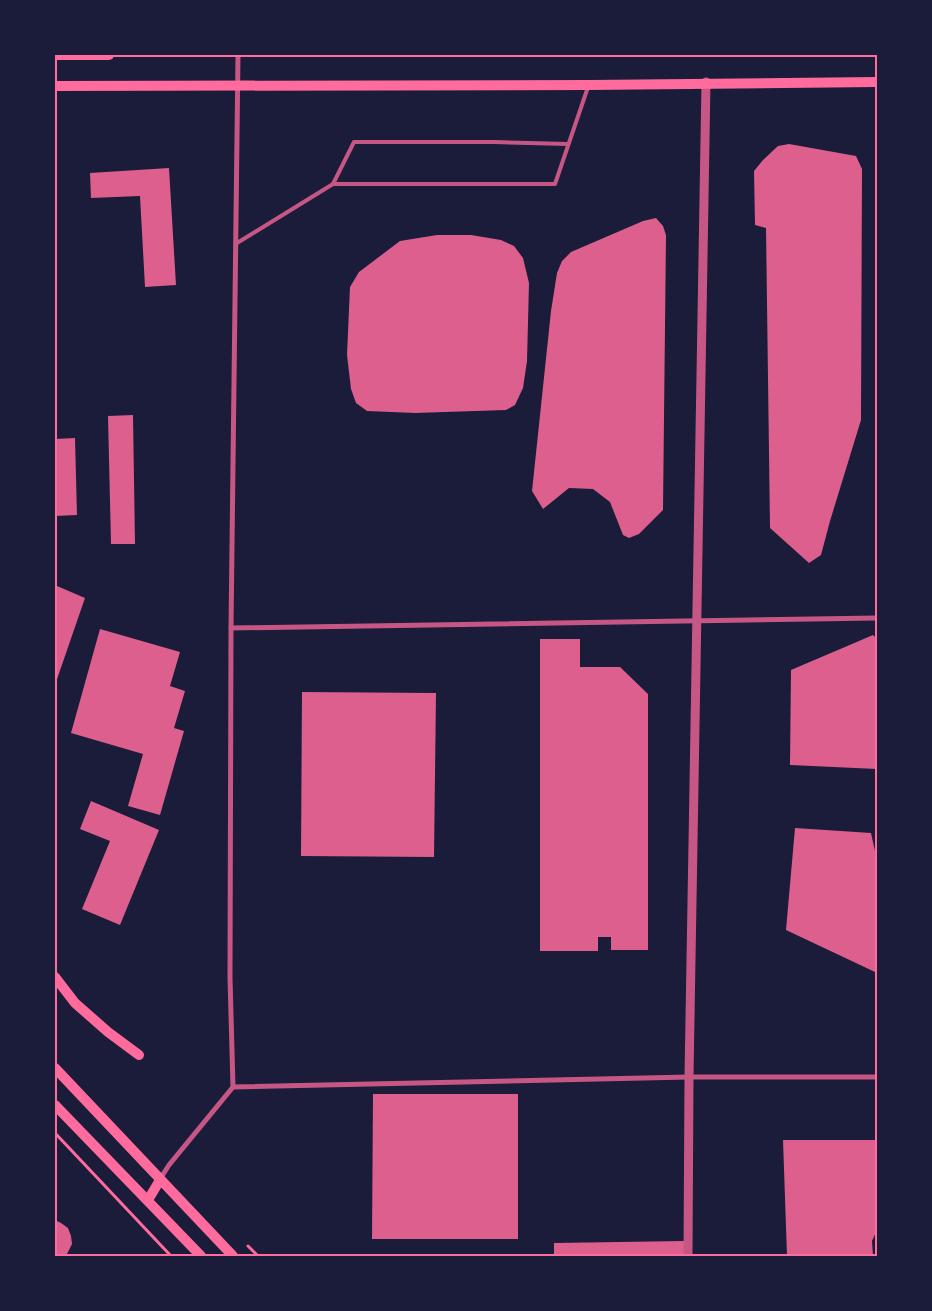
<svg xmlns="http://www.w3.org/2000/svg" width="932" height="1311" font-family="'DM Sans',sans-serif">
	<style>
		.building { fill: #dd5f8e }
		.lines { fill: none; stroke-linecap: round; stroke-linejoin: round }
		.path { stroke: #ff6b9d; stroke-width: 3 }
		.service { stroke: #c65784; stroke-width: 4 }
		.minor { stroke: #c65784; stroke-width: 5 }
		.tertiary { stroke: #c65784; stroke-width: 9 }
		.secondary { stroke: #ff6b9d; stroke-width: 10 }
		.neatline { fill: none; stroke: #ff6b9d; stroke-width: 2 }
	</style>
	<rect width="100%" height="100%" fill="#1b1b3a"/>
	<!-- building -->
	<g class="building">
		<polygon points="789,144 856,156 862,169 861,420 830,521 821,555 809,563 770,528 766,228 755,225 754,171 763,160 778,146"/>
		<polygon points="169,168 176,285 145,287 140,196 91,198 90,173"/>
		<polygon points="656,218 663,226 666,235 663,510 639,534 629,538 623,535 610,502 593,489 569,488 543,509 532,491 551,311 557,273 562,261 571,252 643,221"/>
		<polygon points="437,235 471,235 501,240 514,246 523,258 529,283 527,361 523,388 515,405 506,410 415,413 367,411 356,403 351,389 347,355 350,287 359,272 400,241"/>
		<polygon points="133,415 135,544 111,544 108,416"/>
		<polygon points="75,438 77,515 55,516 55,439"/>
		<polygon points="57,586 85,598 55,685 55,591"/>
		<polygon points="100,629 180,652 170,686 185,691 174,728 184,731 160,815 128,806 143,754 71,733"/>
		<polygon points="873,635 877,639 877,769 790,765 791,670"/>
		<polygon points="540,639 580,639 580,667 620,667 648,694 648,950 611,950 611,937 598,937 598,951 540,951"/>
		<polygon points="302,692 436,693 434,857 301,856"/>
		<polygon points="91,801 159,830 120,925 82,909 110,841 80,829"/>
		<polygon points="795,828 871,833 877,860 877,971 875,972 786,930"/>
		<polygon points="373,1094 518,1094 518,1239 372,1239"/>
		<polygon points="783,1140 877,1140 877,1230 872,1241 873,1256 787,1256"/>
		<polygon points="55,1220 61,1223 68,1228 71,1236 72,1244 66,1256 55,1256"/>
		<polygon points="684,1241 684,1256 554,1256 554,1243"/>
	</g>
	<g class="lines">
		<!-- path -->
		<g class="path">
			<polyline points="55,1133 171,1256"/>
			<polyline points="248,1246 258,1256"/>
		</g>
		<!-- service -->
		<g class="service">
			<polyline points="333,184 354,142 494,142 568,144"/>
			<polyline points="237,243 333,184 555,184 588,87"/>
		</g>
		<!-- minor -->
		<g class="minor">
			<polyline points="231,628 877,618"/>
			<polyline points="233,1087 689,1077 877,1077"/>
			<polyline points="160,1179 169,1165 233,1087 230,978 231,628 238,55"/>
		</g>
		<!-- tertiary -->
		<polyline class="tertiary" points="688,1256 689,1077 706,82"/>
		<!-- secondary -->
		<g class="secondary">
			<polyline points="55,55 109,55"/>
			<polyline points="55,86 589,85 877,82"/>
			<polyline points="55,977 75,1003 108,1032 139,1055"/>
			<polyline points="55,1068 233,1256"/>
			<polyline points="55,1105 201,1256"/>
			<polyline points="148,1200 160,1180"/>
		</g>
	</g>
	<!-- border -->
	<rect width="932" height="1311" fill="none" stroke="#1b1b3a" stroke-width="112"/>
	<rect x="56" y="56" width="820" height="1199" class="neatline"/>
</svg>
